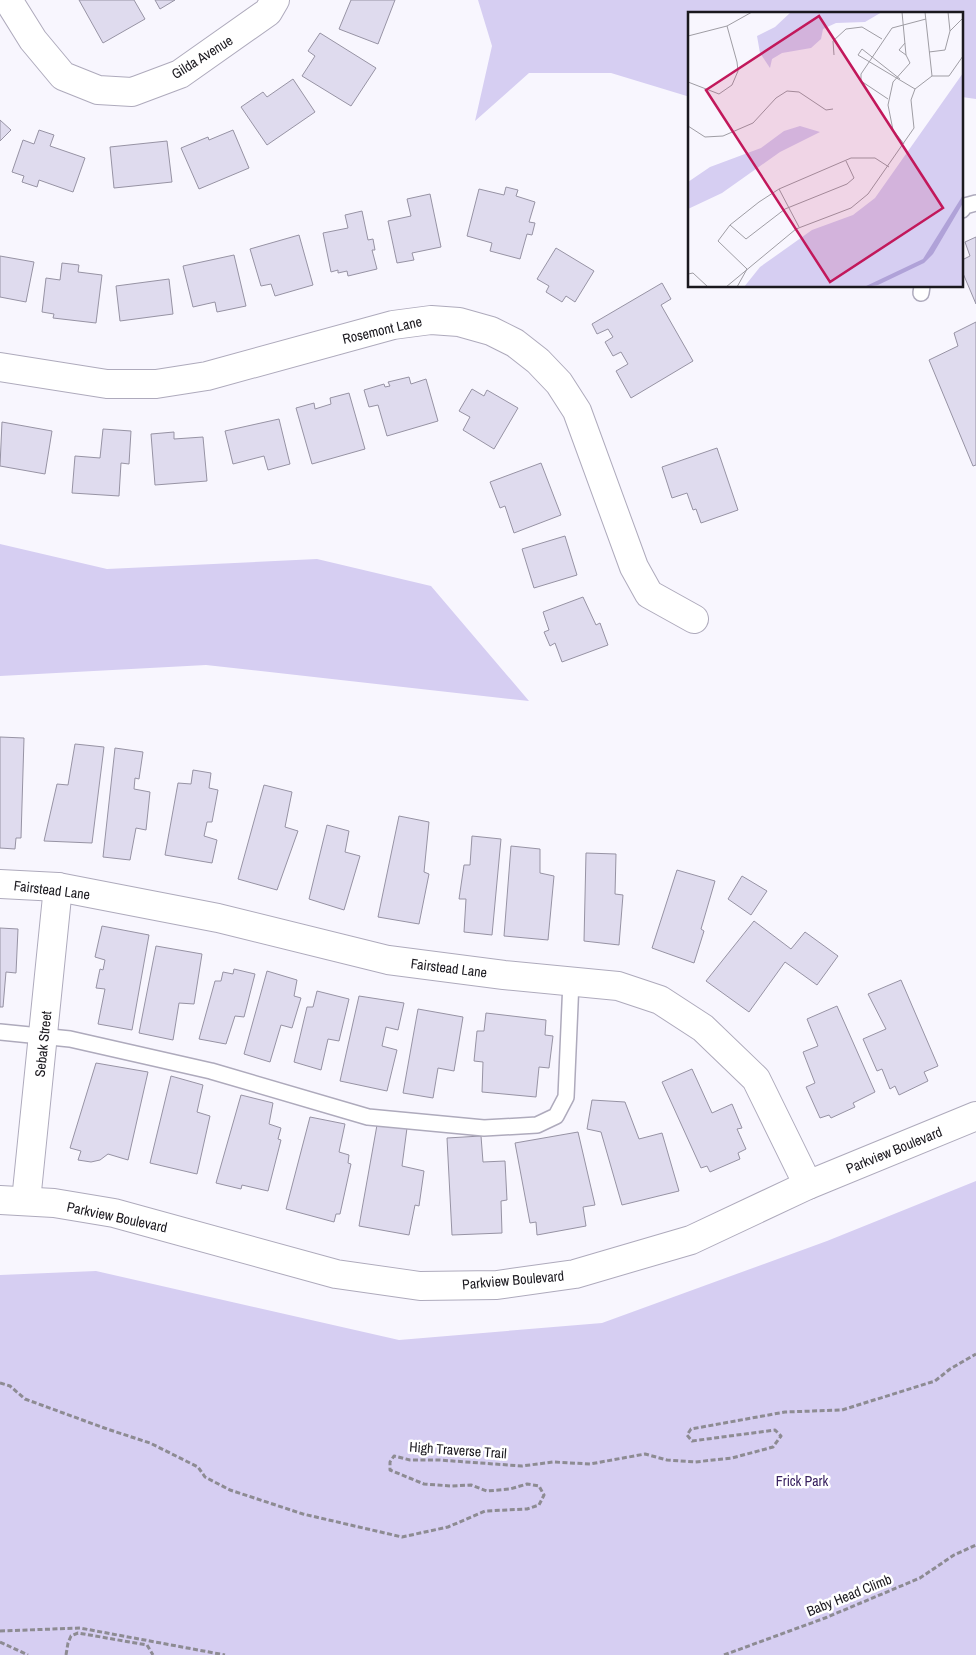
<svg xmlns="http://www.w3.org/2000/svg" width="976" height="1655" font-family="'Archivo Narrow',sans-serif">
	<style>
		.green { fill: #d6cef2 }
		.building { fill: #dfdbee; stroke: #9793a4 }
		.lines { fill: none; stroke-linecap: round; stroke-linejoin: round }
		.service-casing { stroke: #aeaabc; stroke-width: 18 }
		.minor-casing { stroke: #aeaabc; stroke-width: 30 }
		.tertiary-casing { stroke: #aeaabc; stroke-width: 30 }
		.path { stroke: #8d8b92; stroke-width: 3; stroke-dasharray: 5 2.5; stroke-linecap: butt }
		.service { stroke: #fff; stroke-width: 15 }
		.minor { stroke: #fff; stroke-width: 28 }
		.tertiary { stroke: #fff; stroke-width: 28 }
		.labels { text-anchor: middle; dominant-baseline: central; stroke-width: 5; stroke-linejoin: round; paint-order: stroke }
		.street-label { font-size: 14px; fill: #1a181e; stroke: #fff }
		.park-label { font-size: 14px; fill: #37205f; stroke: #fff }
		.inset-road { fill: none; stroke: #9f9da4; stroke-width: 1 }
		.view { fill: #c2185b; fill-opacity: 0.15; stroke: #c2185b; stroke-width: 2.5 }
		.inset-edge { fill: none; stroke: #1a181e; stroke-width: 2.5 }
	</style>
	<rect width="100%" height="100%" fill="#f8f6fe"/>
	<!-- green -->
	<g class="green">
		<polygon points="478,0 976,0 976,99 962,97 962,14 690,14 690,97 611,73 529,73 475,121 492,46"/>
		<polygon points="0,544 107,569 317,559 431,586 529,701 206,665 0,676"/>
		<polygon points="976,1181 976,1655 0,1655 0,1275 96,1271 399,1340 602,1323 827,1241"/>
	</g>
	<!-- building -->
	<g class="building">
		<polygon points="79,0 134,0 145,19 103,43"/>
		<polygon points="155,0 175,0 160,9"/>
		<polygon points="351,0 395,0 378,44 339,29"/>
		<polygon points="320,33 376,68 351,106 302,76 315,56 308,51"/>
		<polygon points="293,79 315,112 267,145 241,107 263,92 267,97"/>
		<polygon points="0,120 11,130 0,141"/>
		<polygon points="39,130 54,135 50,146 85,158 73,192 39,180 37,187 22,182 24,176 12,172 23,140 34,144"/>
		<polygon points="233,130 249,168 199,189 181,148 208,137 209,140"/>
		<polygon points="167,141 172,182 114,188 110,147"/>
		<polygon points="506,187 518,190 516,196 535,202 529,222 535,223 532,235 527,234 520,259 490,251 492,243 467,236 479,189 504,195"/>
		<polygon points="430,194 441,247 412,253 414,260 397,263 388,221 411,216 407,199"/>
		<polygon points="362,211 368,240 373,239 375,250 372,250 377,269 348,276 347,271 338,273 338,270 331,272 323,233 348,228 345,215"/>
		<polygon points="299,235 313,285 275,296 271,284 261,286 250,249"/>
		<polygon points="976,237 976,304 962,271 962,260 970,256 965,242"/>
		<polygon points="556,248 594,271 575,302 566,296 562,302 546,292 549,286 537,279"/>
		<polygon points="234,255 246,306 217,312 215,302 193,307 183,266"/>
		<polygon points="0,256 34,262 26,302 0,297"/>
		<polygon points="62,263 79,265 78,272 102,275 96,323 53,318 54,314 42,312 46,278 60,280"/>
		<polygon points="169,279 173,314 120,321 116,286"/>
		<polygon points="662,283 671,299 661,305 693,361 631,398 616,371 628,364 621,352 613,356 605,342 613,337 608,329 597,334 592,324"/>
		<polygon points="976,322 976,465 973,466 929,360 958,346 954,333"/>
		<polygon points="409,377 411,384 426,379 438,421 387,436 378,405 369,407 364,390 384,384 385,387 390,386 388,382"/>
		<polygon points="472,389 484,396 487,390 518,408 494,449 463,430 470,417 459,411"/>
		<polygon points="349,393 365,449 312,464 296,408 314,403 315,409 331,404 330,398"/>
		<polygon points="279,419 290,464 268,470 264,456 233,464 225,431"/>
		<polygon points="2,422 52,431 45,474 0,466"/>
		<polygon points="103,429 131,431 129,464 121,463 119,496 72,493 75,456 100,458"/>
		<polygon points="174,432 174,439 203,437 207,481 155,485 151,434"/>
		<polygon points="717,448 738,510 701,523 696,509 693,510 687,493 672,498 662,467"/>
		<polygon points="541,463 561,515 514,533 505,506 500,508 490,482"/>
		<polygon points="565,536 577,575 534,588 522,549"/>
		<polygon points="583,597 596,625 600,623 608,645 562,662 555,643 550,646 544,632 549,630 543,612"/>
		<polygon points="0,737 24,738 21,838 16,838 15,849 0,848"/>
		<polygon points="75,744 104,747 92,843 44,841 57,784 68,785"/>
		<polygon points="115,748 143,752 139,779 135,778 134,789 150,792 146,830 136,828 130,860 103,857"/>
		<polygon points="193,770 211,773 209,788 218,790 212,822 207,822 204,836 217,840 212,863 165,855 178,783 191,784"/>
		<polygon points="264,785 292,792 285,827 298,831 277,890 238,879"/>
		<polygon points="399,816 429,822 424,872 429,874 419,924 378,917"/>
		<polygon points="327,825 349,831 345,852 360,856 344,910 309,899"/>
		<polygon points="472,836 501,839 492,935 464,932 466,899 459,899 464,865 470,865"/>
		<polygon points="511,846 540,849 540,873 554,876 548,940 504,936"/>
		<polygon points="586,853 616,854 615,894 623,895 619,945 584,941"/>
		<polygon points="677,870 715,881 701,929 704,931 694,963 652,948"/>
		<polygon points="742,876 767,891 751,915 728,899"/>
		<polygon points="754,921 791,949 805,932 838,956 817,985 785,962 749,1012 706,981"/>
		<polygon points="102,926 149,935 132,1030 98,1024 105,989 96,988 100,969 103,970 105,960 95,957"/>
		<polygon points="0,928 18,929 16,973 6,972 3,1007 0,1007"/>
		<polygon points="156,946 202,954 194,1004 179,1003 173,1040 139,1033"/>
		<polygon points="234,969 255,974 244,1017 235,1016 226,1044 199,1039 215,981 221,981 223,972 233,974"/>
		<polygon points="267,971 297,980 294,996 301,998 292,1028 281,1025 270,1062 244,1054"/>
		<polygon points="901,980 938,1066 924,1072 928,1081 899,1095 895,1086 890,1089 882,1069 877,1071 863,1039 886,1029 868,994"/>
		<polygon points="317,991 349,999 339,1041 328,1039 321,1070 294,1062 307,1007 313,1007"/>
		<polygon points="359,996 404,1003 398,1030 386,1027 382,1046 397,1050 387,1091 340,1081"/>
		<polygon points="837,1006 875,1092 853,1103 855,1107 831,1118 829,1115 820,1118 806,1087 815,1083 803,1052 818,1046 807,1019"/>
		<polygon points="418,1009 463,1017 454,1071 438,1068 433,1098 403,1093"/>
		<polygon points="486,1013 546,1020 545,1035 553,1036 549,1068 539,1067 536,1097 482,1092 483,1062 474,1061 477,1031 484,1031"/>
		<polygon points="96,1063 148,1072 128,1160 108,1154 100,1160 91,1162 78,1160 81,1151 70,1148"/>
		<polygon points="692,1069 712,1113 732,1104 742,1128 737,1129 746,1149 738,1153 740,1159 710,1172 707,1166 701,1168 662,1082"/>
		<polygon points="171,1076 203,1085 197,1112 210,1116 197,1174 150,1163"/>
		<polygon points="241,1095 273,1103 269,1124 281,1128 278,1139 281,1140 268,1191 242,1185 241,1189 216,1183"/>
		<polygon points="592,1100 625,1102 639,1139 662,1133 679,1191 622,1205 601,1132 587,1129"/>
		<polygon points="310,1117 345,1124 339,1152 349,1155 348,1163 351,1164 340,1214 336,1214 334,1222 286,1209"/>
		<polygon points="377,1125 407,1128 402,1166 424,1171 419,1206 415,1205 409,1235 359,1226"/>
		<polygon points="578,1132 595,1205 583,1207 586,1226 537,1235 536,1222 530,1223 515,1143"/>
		<polygon points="481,1136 483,1162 505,1161 507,1200 501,1201 502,1233 452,1235 447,1138"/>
	</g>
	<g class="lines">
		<defs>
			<g id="service">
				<polyline points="962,210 965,206 976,203"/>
				<polyline points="921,293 922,286"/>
				<polyline points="0,1032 70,1039 211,1071 368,1117 484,1128 537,1125 556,1116 566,1097 571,981"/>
			</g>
			<g id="minor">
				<polyline points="8,0 33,40 63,76 98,90 132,92 180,74 268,12 275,0"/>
				<polyline points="0,367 107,384 156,384 207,376 393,325 431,320 459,322 491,331 515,343 538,361 559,383 577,411 634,567 649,594 694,619"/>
				<polyline points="0,884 58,887 218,918 388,960 504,975 618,986 660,1000 703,1028 756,1079 808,1185"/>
				<polyline points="26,1201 58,887"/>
			</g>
			<polyline id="tertiary" points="0,1200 54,1203 114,1213 336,1274 420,1286 497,1285 575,1274 691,1240 808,1185 976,1116"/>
		</defs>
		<!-- service casing -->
		<use href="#service" class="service-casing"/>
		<!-- minor casing -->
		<use href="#minor" class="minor-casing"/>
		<!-- tertiary casing -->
		<use href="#tertiary" class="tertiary-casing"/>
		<!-- path -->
		<g class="path">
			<polyline points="0,1383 10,1386 25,1399 107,1429 150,1443 198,1467 205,1477 230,1490 303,1514 402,1537 448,1527 485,1511 527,1509 539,1505 544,1495 539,1486 527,1484 510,1489 487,1491 471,1485 451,1486 424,1484 390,1470 390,1462 394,1456 410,1460 439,1460 522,1466 553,1462 590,1464 645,1454 667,1460 695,1462 732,1458 773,1447 781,1436 775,1430 692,1441 687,1435 691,1429 785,1412 842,1410 935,1381 950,1369 976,1354"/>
			<polyline points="0,1631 80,1628 225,1655"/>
			<polyline points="0,1642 28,1655"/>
			<polyline points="66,1655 68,1643 71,1636 78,1633 147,1645 153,1655"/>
			<polyline points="724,1655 825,1618 920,1578 954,1555 976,1545"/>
		</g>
		<!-- service -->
		<use href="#service" class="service"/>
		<!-- minor -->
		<use href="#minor" class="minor"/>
		<!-- tertiary -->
		<use href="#tertiary" class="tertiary"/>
	</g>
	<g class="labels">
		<!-- street labels -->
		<g class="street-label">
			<text transform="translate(202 57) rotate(-32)">Gilda Avenue</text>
			<text transform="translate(382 330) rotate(-13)">Rosemont Lane</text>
			<text transform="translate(52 890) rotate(7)">Fairstead Lane</text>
			<text transform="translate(449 968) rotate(7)">Fairstead Lane</text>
			<text transform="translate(43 1044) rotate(-84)">Sebak Street</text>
			<text transform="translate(894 1150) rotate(-22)">Parkview Boulevard</text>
			<text transform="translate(117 1217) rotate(12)">Parkview Boulevard</text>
			<text transform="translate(513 1280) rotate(-5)">Parkview Boulevard</text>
			<text transform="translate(458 1450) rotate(4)">High Traverse Trail</text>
			<text transform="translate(849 1595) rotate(-22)">Baby Head Climb</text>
		</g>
		<!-- park labels -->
		<g class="park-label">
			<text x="802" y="1481">Frick Park</text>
		</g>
	</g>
	<!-- overview -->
	<g transform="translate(688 12)">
		<rect width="275" height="275" fill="#f8f6fe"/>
		<path d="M103,0H194L177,10L148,11L135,17L133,27L123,36L94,41L84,47L82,56L72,41L69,24L87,15ZM275,61V275H56L72,255L124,218L165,203L187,186ZM112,114L132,120L92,140L34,181L0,197V170L22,155L73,136L96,119Z" fill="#d6cef2"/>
		<path d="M275,183V191L245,242L236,251L190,273L176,275L235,247Z" fill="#b0a2d8"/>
		<path class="inset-road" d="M214,0L218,43L222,51L205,70L200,93L205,118L216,132M237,0L244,64M262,19L275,6M0,24L39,14L64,0M217,31L211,38L218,43M241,40L257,38L262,19L260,0M146,43L145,29L158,17L174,15L194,27M212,67L174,37L170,43L227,77M0,70L31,82L44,73L50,59L49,50L39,14M200,87L173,69V62L204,16L238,7M0,114L17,125L35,124L65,111L88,86L99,79L111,80L138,98L145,97M91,177L111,215M42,213L58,227L97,197L159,172L166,166L158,149M59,257L30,229L42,213L71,190L91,177L163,146H187L201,155M0,262L5,261L20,275M38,275L108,217L163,196L180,182L226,116L223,88L227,77L244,64H261L275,44M49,275L59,257"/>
		<path class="view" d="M131,4L255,196L142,270L18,78Z"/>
		<rect width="275" height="275" class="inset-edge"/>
	</g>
</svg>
